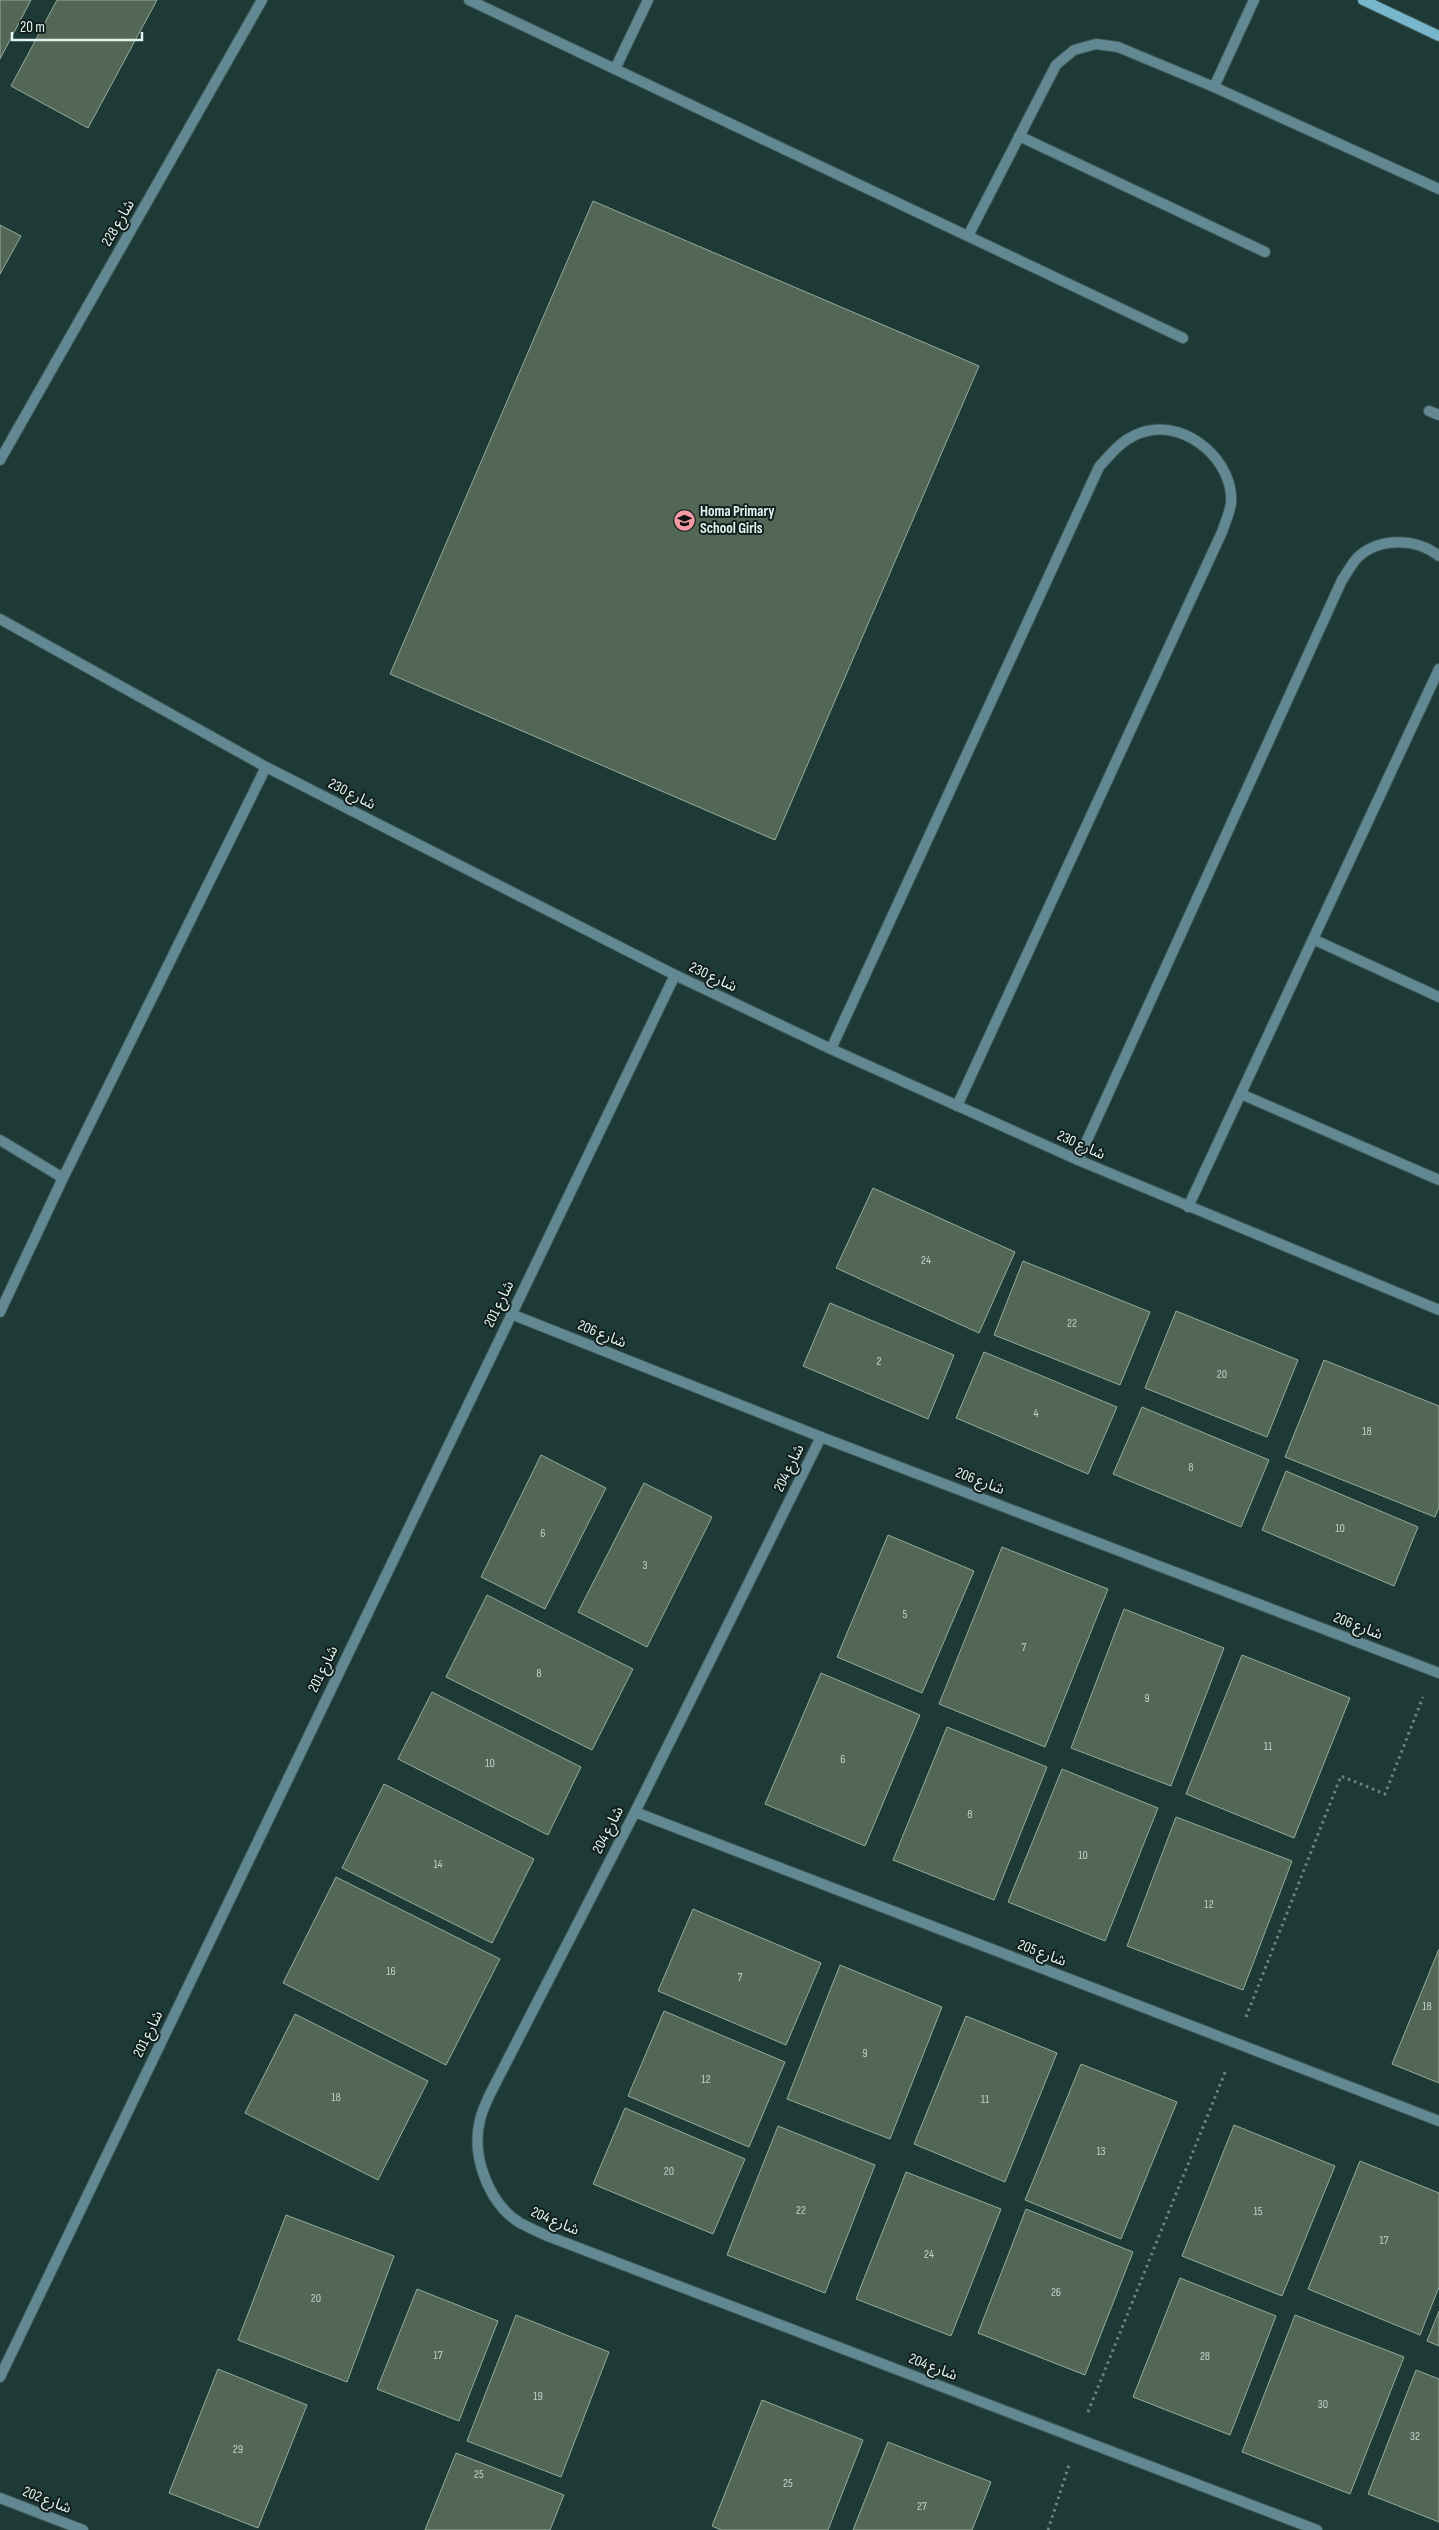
<svg xmlns="http://www.w3.org/2000/svg" width="1439" height="2530" font-family="'Sofia Sans Condensed','Noto Sans Arabic',sans-serif">
	<style>
		.building { fill: #536757; stroke: #96ac9a }
		.lines { fill: none; stroke-linecap: round; stroke-linejoin: round }
		.lane-casing { stroke: #3d5854; stroke-width: 12 }
		.street-casing { stroke: #3d5854; stroke-width: 12 }
		.secondary-casing { stroke: #3d5854; stroke-width: 12 }
		.path { stroke: #6c8481; stroke-width: 3; stroke-dasharray: 2.5 4; stroke-linecap: butt }
		.lane { stroke: #628894; stroke-width: 10 }
		.street { stroke: #628894; stroke-width: 10 }
		.secondary { stroke: #78b7cb; stroke-width: 10 }
		.labels { text-anchor: middle; dominant-baseline: central; stroke-width: 4; stroke-linejoin: round; paint-order: stroke }
		.number-label { font-size: 12px; fill: #bfd1ca }
		.street-label { font-size: 15px; fill: #e3f4f1; stroke: #121f1d }
		.poi-label { font-size: 15px; font-weight: bold; fill: #e3f4f1; stroke: #121f1d; text-anchor: start }
	</style>
	<rect width="100%" height="100%" fill="#1d3a36"/>
	<!-- building -->
	<g class="building">
		<polygon points="0,0 31,0 0,59"/>
		<polygon points="57,0 157,0 88,128 11,86"/>
		<polygon points="593,201 979,366 775,840 390,674"/>
		<polygon points="0,225 21,236 0,274"/>
		<polygon points="873,1188 1015,1252 979,1333 836,1268"/>
		<polygon points="1023,1261 1150,1312 1120,1385 994,1335"/>
		<polygon points="830,1303 954,1355 928,1419 803,1366"/>
		<polygon points="1176,1311 1298,1360 1267,1437 1145,1388"/>
		<polygon points="984,1352 1117,1407 1088,1474 956,1418"/>
		<polygon points="1324,1360 1439,1406 1439,1507 1435,1517 1285,1457"/>
		<polygon points="1142,1407 1269,1460 1241,1527 1113,1474"/>
		<polygon points="541,1455 606,1488 545,1609 481,1577"/>
		<polygon points="1286,1471 1418,1527 1394,1586 1262,1530"/>
		<polygon points="644,1483 712,1517 647,1647 578,1612"/>
		<polygon points="888,1535 974,1571 922,1693 837,1657"/>
		<polygon points="1002,1547 1108,1589 1045,1747 939,1704"/>
		<polygon points="487,1595 633,1669 592,1750 446,1677"/>
		<polygon points="1124,1609 1224,1648 1171,1786 1071,1748"/>
		<polygon points="1242,1655 1350,1698 1294,1838 1186,1794"/>
		<polygon points="821,1673 920,1715 865,1846 765,1804"/>
		<polygon points="432,1692 581,1767 548,1835 398,1759"/>
		<polygon points="947,1727 1047,1767 994,1900 893,1860"/>
		<polygon points="1062,1769 1158,1808 1105,1941 1008,1902"/>
		<polygon points="384,1784 534,1859 492,1943 342,1868"/>
		<polygon points="1176,1817 1292,1861 1243,1990 1127,1946"/>
		<polygon points="336,1877 500,1959 446,2065 283,1983"/>
		<polygon points="693,1909 821,1963 786,2045 658,1991"/>
		<polygon points="1439,1949 1439,2083 1392,2064"/>
		<polygon points="840,1965 942,2007 890,2139 787,2099"/>
		<polygon points="664,2011 785,2062 749,2147 628,2096"/>
		<polygon points="295,2014 428,2081 378,2180 245,2113"/>
		<polygon points="966,2016 1057,2053 1005,2182 914,2144"/>
		<polygon points="1081,2064 1177,2102 1121,2239 1025,2200"/>
		<polygon points="625,2108 745,2159 713,2234 593,2184"/>
		<polygon points="1234,2125 1335,2166 1282,2296 1182,2256"/>
		<polygon points="778,2126 875,2165 825,2293 727,2255"/>
		<polygon points="1360,2161 1439,2193 1439,2287 1420,2335 1308,2289"/>
		<polygon points="906,2172 1001,2209 951,2336 856,2299"/>
		<polygon points="1026,2209 1133,2252 1085,2375 978,2333"/>
		<polygon points="286,2215 394,2256 347,2382 238,2340"/>
		<polygon points="1180,2278 1276,2316 1230,2435 1133,2397"/>
		<polygon points="417,2289 498,2321 459,2421 377,2389"/>
		<polygon points="1439,2311 1439,2346 1427,2341"/>
		<polygon points="516,2315 609,2352 561,2477 467,2441"/>
		<polygon points="1295,2315 1404,2357 1350,2494 1242,2452"/>
		<polygon points="218,2369 307,2405 258,2528 169,2493"/>
		<polygon points="1416,2370 1439,2379 1439,2522 1368,2494"/>
		<polygon points="762,2400 863,2440 828,2530 721,2530 712,2526"/>
		<polygon points="888,2442 991,2482 972,2530 853,2530"/>
		<polygon points="456,2453 564,2495 550,2530 425,2530"/>
	</g>
	<g class="lines">
		<defs>
			<g id="lane">
				<polyline points="469,0 1183,338"/>
				<polyline points="615,69 648,0"/>
				<polyline points="1214,87 1254,0"/>
				<polyline points="1019,136 1265,252"/>
				<polyline points="968,236 1056,65 1074,50 1096,44 1118,47 1214,87 1439,189"/>
				<polyline points="1429,411 1439,415"/>
				<polyline points="1315,940 1439,997"/>
				<path d="M831,1049L1099,467C1113,451 1125,436 1147,431C1187,421 1234,461 1231,503C1230,512 1225,523 1222,532L957,1106"/>
				<polyline points="1241,1094 1439,1180"/>
				<path d="M1078,1160L1342,580C1347,573 1352,563 1358,557C1380,537 1417,538 1439,556"/>
				<polyline points="1188,1207 1439,669"/>
			</g>
			<g id="street">
				<polyline points="0,460 262,0"/>
				<polyline points="0,619 266,767 675,975 831,1049 1078,1160 1439,1310"/>
				<polyline points="0,1140 63,1178"/>
				<polyline points="0,1312 63,1178 266,767"/>
				<polyline points="511,1314 821,1437 1439,1673"/>
				<path d="M821,1437L635,1812L490,2094C486,2103 482,2111 480,2120C471,2155 488,2203 520,2223C528,2227 536,2231 545,2235L1317,2530"/>
				<polyline points="635,1812 1439,2121"/>
				<polyline points="0,2377 675,975"/>
				<polyline points="0,2498 83,2530"/>
			</g>
			<polyline id="secondary" points="1363,0 1439,36"/>
		</defs>
		<!-- lane casing -->
		<use href="#lane" class="lane-casing"/>
		<!-- street casing -->
		<use href="#street" class="street-casing"/>
		<!-- secondary casing -->
		<use href="#secondary" class="secondary-casing"/>
		<!-- path -->
		<g class="path">
			<polyline points="1246,2017 1341,1776 1385,1794 1423,1697"/>
			<polyline points="1088,2412 1226,2070"/>
			<polyline points="1048,2530 1069,2465"/>
		</g>
		<!-- lane -->
		<use href="#lane" class="lane"/>
		<!-- street -->
		<use href="#street" class="street"/>
		<!-- secondary -->
		<use href="#secondary" class="secondary"/>
	</g>
	<!-- icons -->
	<defs>
		<symbol id="school-disc" viewBox="-11 -11 22 22"><circle r="9.5" fill="#f49aa4" stroke="#121f1d"/><path d="M0-5L7-2L0 1L-7-2ZM-4 1L0 2.5L4 1V4Q0 6-4 4Z" fill="#111"/></symbol>
	</defs>
	<g fill-rule="evenodd">
		<use href="#school-disc" x="672" y="508" width="25" height="25"/>
	</g>
	<g class="labels">
		<!-- number labels -->
		<g class="number-label">
			<text x="926" y="1260">24</text>
			<text x="1072" y="1323">22</text>
			<text x="879" y="1361">2</text>
			<text x="1222" y="1374">20</text>
			<text x="1036" y="1413">4</text>
			<text x="1367" y="1431">18</text>
			<text x="1191" y="1467">8</text>
			<text x="1340" y="1528">10</text>
			<text x="543" y="1533">6</text>
			<text x="645" y="1565">3</text>
			<text x="905" y="1614">5</text>
			<text x="1024" y="1647">7</text>
			<text x="539" y="1673">8</text>
			<text x="1147" y="1698">9</text>
			<text x="1268" y="1746">11</text>
			<text x="843" y="1759">6</text>
			<text x="490" y="1763">10</text>
			<text x="970" y="1814">8</text>
			<text x="1083" y="1855">10</text>
			<text x="438" y="1864">14</text>
			<text x="1209" y="1904">12</text>
			<text x="391" y="1971">16</text>
			<text x="740" y="1977">7</text>
			<text x="1427" y="2006">18</text>
			<text x="865" y="2053">9</text>
			<text x="706" y="2079">12</text>
			<text x="336" y="2097">18</text>
			<text x="985" y="2099">11</text>
			<text x="1101" y="2151">13</text>
			<text x="669" y="2171">20</text>
			<text x="801" y="2210">22</text>
			<text x="1258" y="2211">15</text>
			<text x="1384" y="2240">17</text>
			<text x="929" y="2254">24</text>
			<text x="1056" y="2292">26</text>
			<text x="316" y="2298">20</text>
			<text x="438" y="2355">17</text>
			<text x="1205" y="2356">28</text>
			<text x="538" y="2396">19</text>
			<text x="1323" y="2404">30</text>
			<text x="1415" y="2436">32</text>
			<text x="238" y="2449">29</text>
			<text x="479" y="2474">25</text>
			<text x="788" y="2483">25</text>
			<text x="922" y="2506">27</text>
		</g>
		<!-- street labels -->
		<g class="street-label">
			<text transform="translate(118 223) rotate(-60)">شارع 228</text>
			<text transform="translate(352 794) rotate(27)">شارع 230</text>
			<text transform="translate(713 977) rotate(25)">شارع 230</text>
			<text transform="translate(1081 1145) rotate(24)">شارع 230</text>
			<text transform="translate(499 1304) rotate(-64)">شارع 201</text>
			<text transform="translate(602 1334) rotate(22)">شارع 206</text>
			<text transform="translate(789 1468) rotate(-64)">شارع 204</text>
			<text transform="translate(980 1481) rotate(21)">شارع 206</text>
			<text transform="translate(1358 1626) rotate(21)">شارع 206</text>
			<text transform="translate(323 1669) rotate(-64)">شارع 201</text>
			<text transform="translate(608 1830) rotate(-63)">شارع 204</text>
			<text transform="translate(1042 1953) rotate(21)">شارع 205</text>
			<text transform="translate(148 2034) rotate(-64)">شارع 201</text>
			<text transform="translate(555 2221) rotate(23)">شارع 204</text>
			<text transform="translate(933 2367) rotate(21)">شارع 204</text>
			<text transform="translate(47 2500) rotate(21)">شارع 202</text>
		</g>
		<!-- poi labels -->
		<g class="poi-label">
			<text x="700" y="511">Homa Primary<tspan x="700" dy="17">School Girls</tspan></text>
		</g>
	</g>
	<!-- scale -->
	<path d="M12 32v8h130v-8" fill="none" stroke="#e3f4f1" stroke-width="2.5"/>
	<text x="20" y="32" font-size="15" fill="#e3f4f1" stroke="#121f1d" stroke-width="4" paint-order="stroke">20 m</text>
</svg>
